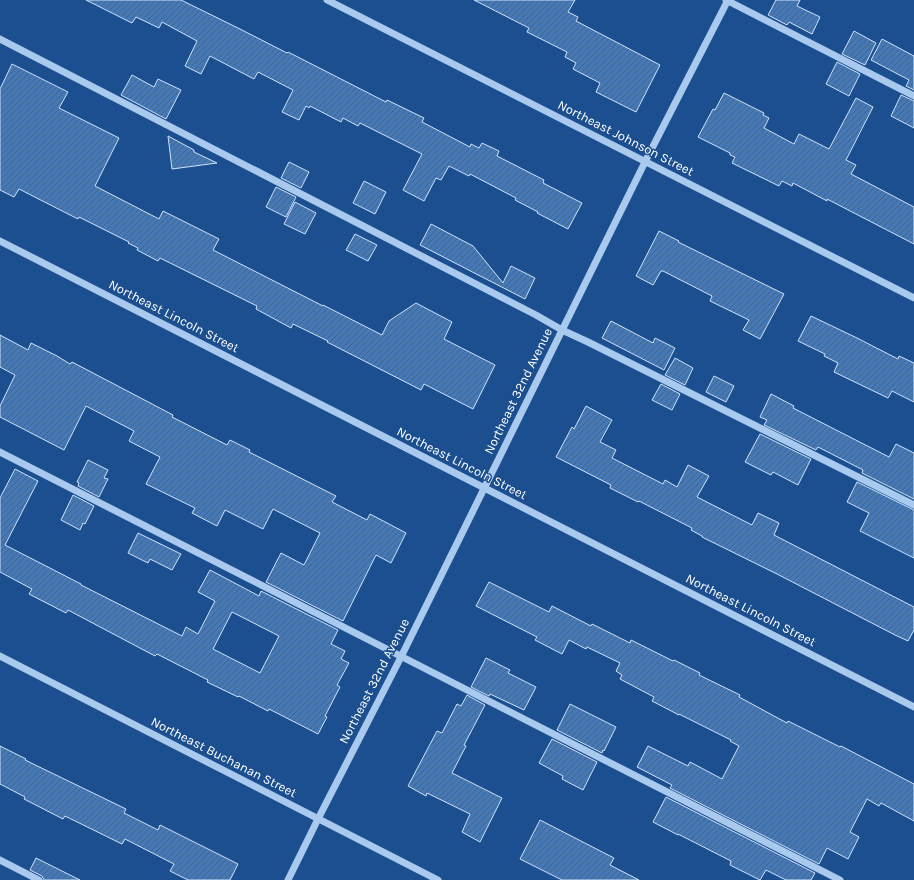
<svg xmlns="http://www.w3.org/2000/svg" width="914" height="880" font-family="Karla,sans-serif">
	<style>
		.building { fill: url(#building-hatch); stroke: #cfe3fa; fill-rule: evenodd }
		.lines { fill: none; stroke-linecap: round; stroke-linejoin: round }
		.minor { stroke: #a9c9ee; stroke-width: 7 }
		.labels { text-anchor: middle; dominant-baseline: central; stroke-width: 3; stroke-linejoin: round; paint-order: stroke }
		.street-label { font-size: 13px; fill: #fff; stroke: #1b4f8f }
	</style>
	<defs>
		<pattern id="building-hatch" width="6" height="6" patternUnits="userSpaceOnUse"><rect width="6" height="6" fill="#4478b7"/><path d="M-1 1l2-2M0 6l6-6M5 7l2-2" fill="none" stroke="#486282"/></pattern>
	</defs>
	<rect width="100%" height="100%" fill="#1b4f8f"/>
	<!-- building -->
	<g class="building">
		<polygon points="86,0 181,0 238,28 287,53 288,52 386,102 387,100 424,118 422,122 470,147 471,144 479,148 482,143 499,151 497,156 544,180 543,183 582,203 568,229 537,213 538,212 515,200 516,198 470,174 469,176 449,166 441,180 436,178 424,201 403,190 422,154 360,123 358,126 343,118 341,122 310,106 309,108 306,106 299,120 282,112 293,90 258,72 254,79 210,56 201,74 185,66 197,41 162,22 159,28 136,17 132,23"/>
		<polygon points="474,0 575,0 568,12 578,17 576,21 660,65 636,112 596,92 600,83 573,69 576,63 565,57 567,52 527,32 529,28"/>
		<polygon points="776,0 800,0 797,6 820,17 812,34 789,22 787,25 768,15"/>
		<polygon points="854,31 876,43 865,65 842,54"/>
		<polygon points="882,39 914,56 914,90 906,86 909,80 871,60"/>
		<polygon points="837,62 860,74 849,96 826,84"/>
		<polygon points="12,64 68,92 59,108 119,138 95,186 159,219 163,211 219,239 213,250 323,306 323,305 382,335 389,321 416,303 452,322 444,339 495,365 473,409 424,384 421,390 327,342 328,341 293,324 291,328 256,309 257,306 160,258 158,261 137,250 138,248 128,243 129,242 79,217 78,219 19,189 14,197 0,190 0,89"/>
		<polygon points="132,75 154,87 158,79 181,90 166,119 121,95"/>
		<polygon points="724,93 764,113 763,115 769,118 764,128 794,144 799,134 829,149 856,98 873,107 846,160 856,165 851,174 914,207 914,244 827,199 827,201 793,183 792,186 782,181 779,186 732,163 735,157 730,155 730,153 698,137 713,109 715,110"/>
		<polygon points="901,95 914,101 914,128 891,116"/>
		<polygon points="168,136 194,150 194,152 217,163 172,169"/>
		<polygon points="289,162 309,172 301,188 281,178"/>
		<polygon points="364,181 386,192 375,214 353,203"/>
		<polygon points="276,187 296,197 286,217 266,207"/>
		<polygon points="295,202 316,213 305,234 284,224"/>
		<polygon points="431,224 473,246 503,283 511,266 535,278 525,299 420,245"/>
		<polygon points="659,231 679,241 678,242 784,294 760,339 743,330 749,320 710,301 712,296 663,271 661,271 653,285 636,276"/>
		<polygon points="355,234 377,245 368,261 346,250"/>
		<polygon points="811,316 857,338 898,359 899,356 914,363 914,402 892,391 888,398 834,372 838,363 824,356 825,354 798,341"/>
		<polygon points="611,321 653,343 655,338 675,348 664,370 602,338"/>
		<polygon points="0,335 28,350 31,343 57,356 70,364 72,362 173,415 172,417 227,445 230,440 250,450 249,452 336,496 332,502 367,520 370,514 406,533 391,563 376,555 343,621 266,582 281,553 304,565 320,533 273,509 263,529 225,510 217,526 192,513 195,508 146,484 160,457 129,441 134,431 86,406 64,450 0,417 0,406 15,375 0,367"/>
		<polygon points="675,358 693,368 685,385 665,375"/>
		<polygon points="714,376 734,386 726,402 706,392"/>
		<polygon points="661,384 680,394 672,410 652,400"/>
		<polygon points="771,394 794,406 793,408 889,457 896,444 914,453 914,499 862,473 863,470 818,447 816,450 764,425 767,420 760,417"/>
		<polygon points="586,406 612,420 600,442 616,450 612,458 663,484 665,480 677,487 688,465 709,476 697,497 752,525 758,513 779,523 774,535 914,607 914,630 908,641 895,635 777,574 702,537 702,536 691,530 692,528 639,501 638,502 610,488 611,485 556,457 572,427 574,429"/>
		<polygon points="760,434 811,459 798,485 773,472 771,475 745,462"/>
		<polygon points="88,460 108,470 104,478 108,479 99,497 78,486 79,483 77,482"/>
		<path d="M15,469L38,481L5,545L81,584V585L182,636L186,627L198,634L215,601L198,592L210,570L259,596L261,591L338,630L331,644L345,651L341,659L349,663L337,685L340,687L325,716L327,717L318,734L269,709L268,711L239,696L238,697L207,682L208,680L157,654L155,656L68,610L66,613L29,594L32,589L0,572V498ZM232,612L279,636L260,673L213,649Z"/>
		<polygon points="857,482 914,510 914,558 860,531 869,513 847,502"/>
		<polygon points="73,495 94,506 85,524 83,523 80,530 61,520"/>
		<polygon points="138,533 181,554 172,570 150,559 148,563 128,553"/>
		<polygon points="489,582 549,612 552,606 591,626 592,624 630,643 631,640 673,661 674,660 700,673 699,675 740,695 739,697 787,723 788,721 840,747 841,746 914,784 914,821 881,803 879,806 867,799 850,832 859,837 848,859 827,848 819,864 670,788 672,785 637,767 648,746 688,766 690,762 722,779 739,746 730,741 731,740 679,714 679,715 652,701 654,697 620,679 622,675 616,671 620,663 587,647 586,649 569,640 562,654 535,640 537,637 476,606"/>
		<polygon points="486,658 510,670 508,673 536,687 524,710 490,694 489,696 471,687"/>
		<polygon points="467,695 485,705 464,745 466,746 452,773 502,798 480,842 462,832 470,814 427,793 426,796 408,786 437,731 442,733 457,704 461,706"/>
		<polygon points="570,704 616,727 604,751 603,750 602,753 557,730"/>
		<polygon points="552,739 597,762 583,790 562,779 563,776 539,763"/>
		<polygon points="0,746 26,759 25,760 126,809 124,813 158,830 160,825 238,864 230,880 188,880 170,871 174,864 125,839 122,844 65,816 63,819 24,799 25,797 0,784"/>
		<polygon points="666,797 815,873 811,880 786,880 766,870 760,880 730,865 731,861 678,834 678,835 653,822"/>
		<polygon points="540,820 614,858 610,865 639,880 562,880 520,859"/>
		<polygon points="36,858 80,880 44,880 42,876 30,870"/>
	</g>
	<g class="lines">
		<!-- minor -->
		<g class="minor">
			<polyline points="327,0 914,298"/>
			<polyline points="726,0 914,96"/>
			<polyline points="0,39 536,315 562,330 588,342 914,505"/>
			<polyline points="0,241 914,707"/>
			<polyline points="0,452 840,880"/>
			<polyline points="0,656 438,880"/>
			<polyline points="0,860 39,880"/>
			<polyline points="288,880 318,819 401,657 645,162 728,0"/>
		</g>
	</g>
	<g class="labels">
		<!-- street labels -->
		<g class="street-label">
			<text transform="translate(626 138) rotate(27)">Northeast Johnson Street</text>
			<text transform="translate(174 316) rotate(27)">Northeast Lincoln Street</text>
			<text transform="translate(518 391) rotate(-64)">Northeast 32nd Avenue</text>
			<text transform="translate(462 463) rotate(27)">Northeast Lincoln Street</text>
			<text transform="translate(751 610) rotate(27)">Northeast Lincoln Street</text>
			<text transform="translate(374 681) rotate(-63)">Northeast 32nd Avenue</text>
			<text transform="translate(224 757) rotate(27)">Northeast Buchanan Street</text>
		</g>
	</g>
</svg>
